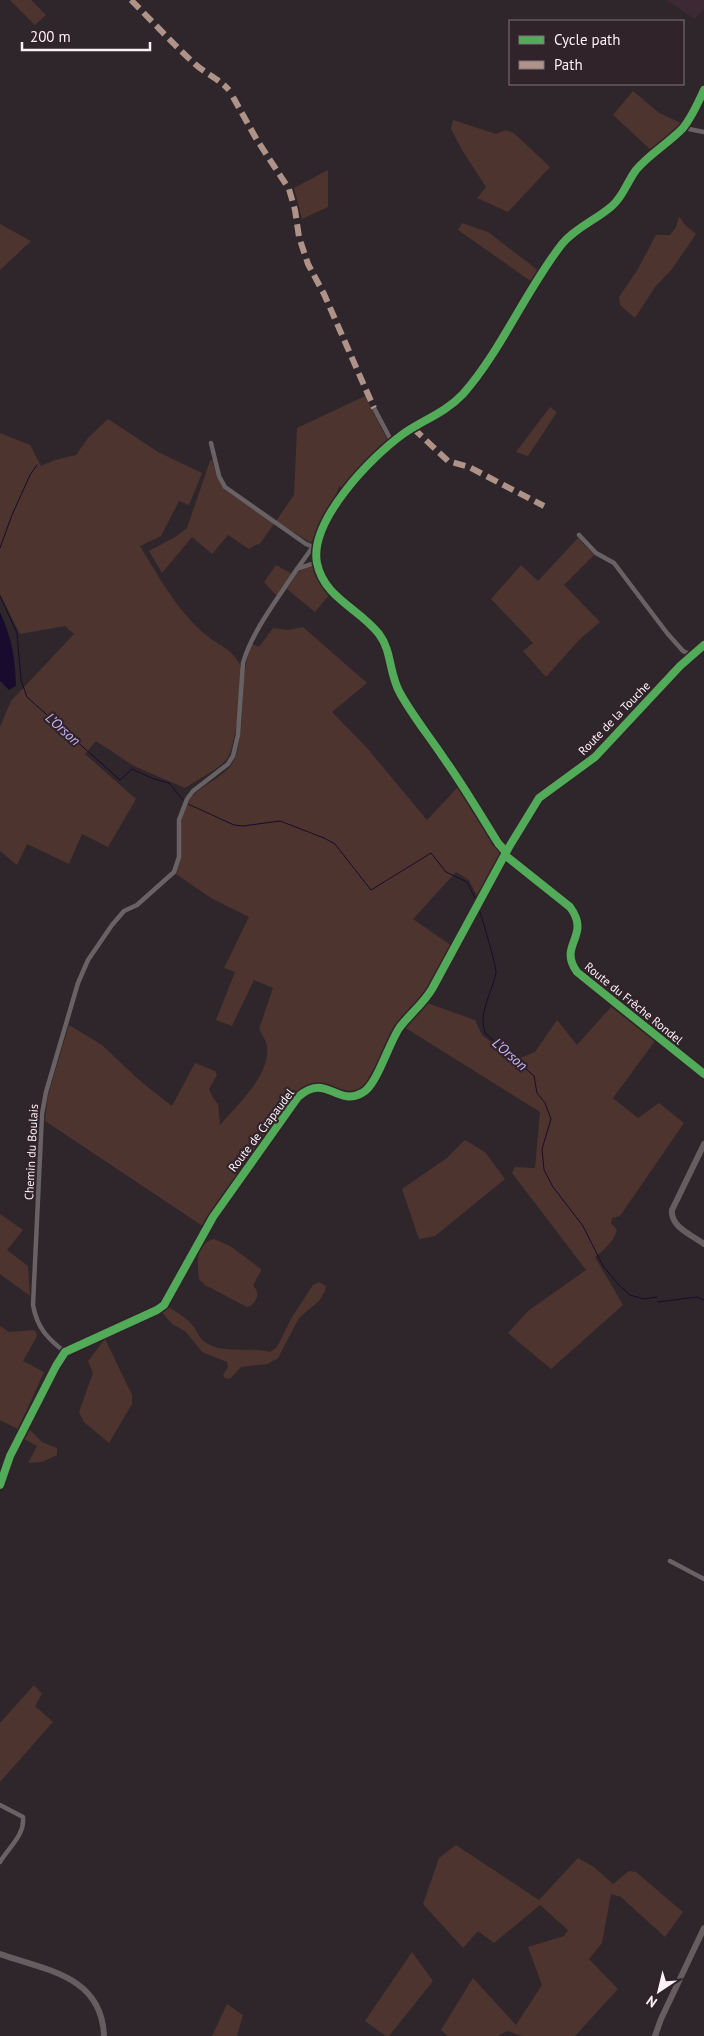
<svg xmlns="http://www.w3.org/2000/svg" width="704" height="2036" font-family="'PT Sans',sans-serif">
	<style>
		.built { fill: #3c2933 }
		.green { fill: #4e342e }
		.water { fill: #190b2e }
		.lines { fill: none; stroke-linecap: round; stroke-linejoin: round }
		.stream { stroke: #190b2e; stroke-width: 1 }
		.street { stroke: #686265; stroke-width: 4.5 }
		.secondary { stroke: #675d61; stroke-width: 6 }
		.quiet { stroke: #af9288; stroke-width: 6; stroke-dasharray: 12 6; stroke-linecap: butt }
		.cycleway-casing { stroke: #31232a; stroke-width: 11 }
		.cycleway { stroke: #51ab58; stroke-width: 8 }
		.labels { text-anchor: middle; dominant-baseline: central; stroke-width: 4.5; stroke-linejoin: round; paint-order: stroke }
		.street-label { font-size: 12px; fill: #fbf1f6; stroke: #31232a }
		.water-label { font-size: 14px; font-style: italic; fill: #c7b2f9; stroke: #31232a }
	</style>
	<rect width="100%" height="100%" fill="#2e262a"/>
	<!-- built -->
	<polygon class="built" points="666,0 704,0 704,9 695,19"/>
	<!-- green -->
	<g class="green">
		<polygon points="10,0 31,0 46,15 35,25"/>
		<polygon points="633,91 659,113 683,124 651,150 613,115"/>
		<path d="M453,120L496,134C504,130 507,129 515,134L550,167L508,212L477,198L486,187L462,150L451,129Z"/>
		<polygon points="328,170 328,207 302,219 294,188"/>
		<polygon points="679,216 685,225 696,234 672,269 655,287 635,318 620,305 619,297 638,269 656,235 670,235 676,227"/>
		<polygon points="462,223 488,232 539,271 532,282 458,230"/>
		<polygon points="0,224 31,241 0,270"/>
		<polygon points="365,396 388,441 341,488 339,486 334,501 311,543 276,521 294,495 297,428"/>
		<polygon points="550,407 557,412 528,456 516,452"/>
		<path d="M108,419L158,452L202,473L189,505L179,501L161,536L140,546C159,577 177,611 206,635C218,645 235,650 241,668C245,679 235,752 226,760C217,770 197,780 185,788L134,766L96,741L85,754L136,799L108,847L82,834L69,864L27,844L17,865L0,851V727L11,701L74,634L65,626L20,634L0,594V433L30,445L41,466L55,460L76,455L88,438Z"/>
		<polygon points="212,460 217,477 225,490 274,524 259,545 257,544 249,549 228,535 212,554 192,537 162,573 149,551 175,537 187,528 210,461"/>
		<polygon points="578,538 594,555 564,585 600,622 580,639 546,677 523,651 533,643 491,599 521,565 538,581"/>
		<polygon points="276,565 292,574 277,596 264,582"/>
		<polygon points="311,565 315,566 324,588 330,594 315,612 287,589 298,572"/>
		<path d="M303,627L367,683L332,712L367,748L427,820L459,786L501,853L477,896L469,880L456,872L413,919L452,946L420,1001L397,1027L364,1087L352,1093L318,1083L305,1087L298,1094L214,1210L204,1227L45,1121L48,1095L69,1025L102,1045L139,1080L172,1106L195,1063L215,1071L217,1075L209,1089L213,1098L218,1104L220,1125C237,1105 271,1075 267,1046C266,1041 262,1034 259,1029L273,988L254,980L232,1026L216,1020L235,972L224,968L249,917L211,898L176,874C181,851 176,819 190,799C202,783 228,777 235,758C248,721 237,679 252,644L259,647L273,628L288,630Z"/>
		<path d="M427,1003L475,1020L482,1035L501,1050L520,1058L535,1052L557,1020L577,1045L611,1007L655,1041L613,1098L638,1118L659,1103L684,1123L620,1216L612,1218L611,1223L617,1230C614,1241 604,1250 595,1257L623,1305L551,1369L508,1333L528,1311L586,1270L512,1173L515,1167L535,1168L540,1112L404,1027Z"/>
		<polygon points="465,1140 485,1152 505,1179 435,1236 419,1239 402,1189 447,1158"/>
		<polygon points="0,1214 23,1230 7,1250 28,1266 30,1296 0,1274"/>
		<path d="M214,1239L230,1246L261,1269V1271L253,1285C260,1294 258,1298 251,1306L247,1307L205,1285L199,1279C197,1264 195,1244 214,1239Z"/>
		<path d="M319,1282L326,1286L325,1291L319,1301L299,1318L278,1358L268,1364L241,1367L230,1379L225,1378L223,1375L228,1367L227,1362L202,1352L186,1332L172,1324L160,1310L165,1305C175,1311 186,1317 193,1326C197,1331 200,1339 205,1342C223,1355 250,1346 270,1352L277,1347L292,1317L313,1285Z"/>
		<polygon points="0,1326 9,1332 35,1330 37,1336 23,1361 44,1372 18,1429 0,1420"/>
		<polygon points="105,1339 132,1395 132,1404 109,1443 84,1422 79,1412 93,1373 88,1361"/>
		<polygon points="26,1430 31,1431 42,1442 57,1448 57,1455 42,1462 28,1463 37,1446 22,1438"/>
		<polygon points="34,1685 42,1694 35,1706 53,1722 0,1782 0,1723"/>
		<polygon points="456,1845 539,1900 578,1858 594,1867 613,1884 629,1871 636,1872 683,1912 665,1937 621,1897 611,1894 602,1943 589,1959 618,1989 575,2036 522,2036 507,2031 498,2036 448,2036 441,2030 473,1978 516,2025 542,1985 528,1947 564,1936 568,1930 540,1905 494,1943 478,1931 463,1948 423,1904 439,1858"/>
		<polygon points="412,1952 433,1981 389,2036 386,2036 365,2021"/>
		<polygon points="227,2004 243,2015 237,2036 212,2036"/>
	</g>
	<!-- water -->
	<path class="water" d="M0,612C12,639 15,657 16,686L9,690L0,681Z"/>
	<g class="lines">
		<!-- stream -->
		<g class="stream">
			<polyline points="0,548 12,515 30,475 37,465"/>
			<polyline points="0,596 17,633 21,680 27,697 120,780 132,769 154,779 169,783 183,800"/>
			<polyline points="188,804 234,825 243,826 280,821 324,838 335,844 371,890 431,853 446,872 467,882 477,902"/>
			<path d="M479,909C482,918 497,968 496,973C492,992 478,1014 485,1033L534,1076L537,1093L545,1103L551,1119L542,1149L544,1170L553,1187L583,1226L603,1266L619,1285L630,1295L644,1299L657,1297"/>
			<polyline points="658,1302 697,1297 704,1300"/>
		</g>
		<!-- street -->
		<g class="street">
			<polyline points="685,126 689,129 704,132"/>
			<polyline points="374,408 392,442"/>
			<polyline points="211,443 219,476 225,487 306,544 316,548"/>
			<polyline points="579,535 596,553 614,563 667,633 683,651 691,655"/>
			<polyline points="312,548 297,569 317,562"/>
			<polyline points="505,853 459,780 403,698 395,682 388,650 381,637 373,627 332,593 324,583 317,562 317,544 339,499 382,453 405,433 444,410 463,394 481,370 564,242 615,203 639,167 685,126 704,90"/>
			<path d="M65,1352C48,1339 37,1328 33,1305L42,1114L46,1092L78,983L88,960L112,925L124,911L137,905L174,872L179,857V820L187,799L193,791L228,764L233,756L238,735L243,663C252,631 279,597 297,569"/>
			<polyline points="670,1561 704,1579"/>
			<path d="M0,1805L23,1817C25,1835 9,1847 0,1862"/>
		</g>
		<!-- secondary -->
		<g class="secondary">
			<path d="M505,854L506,856L570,907C592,937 557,944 577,972L704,1074"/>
			<path d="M704,1144L672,1210C670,1227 692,1235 704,1244"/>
			<path d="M0,1485L10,1456L56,1366L65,1352L157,1310L164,1305L213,1217L298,1097C326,1072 337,1107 362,1093C377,1086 389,1042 400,1027C410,1014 423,1004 432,989L509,847L539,798L595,757L680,666L704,645"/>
			<path d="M0,1954C46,1970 102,1976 104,2036"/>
			<polyline points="655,2036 661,2019 704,1928"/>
		</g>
		<!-- quiet -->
		<g class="quiet">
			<path d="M131,0C152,21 173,44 195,64C206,74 219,79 229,90"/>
			<polyline points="233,97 257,140 289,189 295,210 299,237 308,264 324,294 374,408"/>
			<polyline points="413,428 448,461 469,467 544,506"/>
		</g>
		<defs>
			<g id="cycleway">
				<path d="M704,90C698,103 692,117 683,128C669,143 649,154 636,170C627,182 623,197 612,206C596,220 575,228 562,244C526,290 501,351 463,394C445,413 423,420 403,434C371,457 309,521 317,563C324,598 359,608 379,634C392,651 389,674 400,693C412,715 429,736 443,757C463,785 480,814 498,843L505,851L506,856L570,907C592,937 557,944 577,972L704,1074"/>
				<path d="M0,1485L10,1456L56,1366L65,1352L157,1310L164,1305L213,1217L298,1097C326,1072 337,1107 362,1093C377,1086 389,1042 400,1027C410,1014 423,1004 432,989L509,847L539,798L595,757L680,666L704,645"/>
			</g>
		</defs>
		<!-- cycleway casing -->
		<use href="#cycleway" class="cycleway-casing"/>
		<!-- cycleway -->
		<use href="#cycleway" class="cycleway"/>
	</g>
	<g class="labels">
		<!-- street labels -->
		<g class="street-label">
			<text transform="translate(614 718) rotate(-46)">Route de la Touche</text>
			<text transform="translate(634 1003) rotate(39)">Route du Frêche Rondel</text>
			<text transform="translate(261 1130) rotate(-53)">Route de Crapaudel</text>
			<text transform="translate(31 1152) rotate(-87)">Chemin du Boulais</text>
		</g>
		<!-- water labels -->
		<g class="water-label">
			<text transform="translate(63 729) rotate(42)">L’Orson</text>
			<text transform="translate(510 1054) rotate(41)">L’Orson</text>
		</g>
	</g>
	<!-- legend -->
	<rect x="509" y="20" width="175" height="65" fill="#31232a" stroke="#82757c"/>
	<rect x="519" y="36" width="25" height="8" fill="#51ab58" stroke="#82757c"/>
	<text x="554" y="45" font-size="15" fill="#fbf1f6">Cycle path</text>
	<rect x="519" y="61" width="25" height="8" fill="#af9288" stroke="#82757c"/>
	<text x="554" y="70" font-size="15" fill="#fbf1f6">Path</text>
	<!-- north arrow -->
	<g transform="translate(659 1991) rotate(215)" stroke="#31232a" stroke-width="4" paint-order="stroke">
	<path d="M0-4L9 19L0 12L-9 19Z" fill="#fbf1f6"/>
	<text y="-8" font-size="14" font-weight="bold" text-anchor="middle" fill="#fbf1f6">N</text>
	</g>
	<!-- scale -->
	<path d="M22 42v8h128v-8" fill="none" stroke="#fbf1f6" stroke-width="2.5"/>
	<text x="30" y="42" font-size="15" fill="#fbf1f6" stroke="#31232a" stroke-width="4" paint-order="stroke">200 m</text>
</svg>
